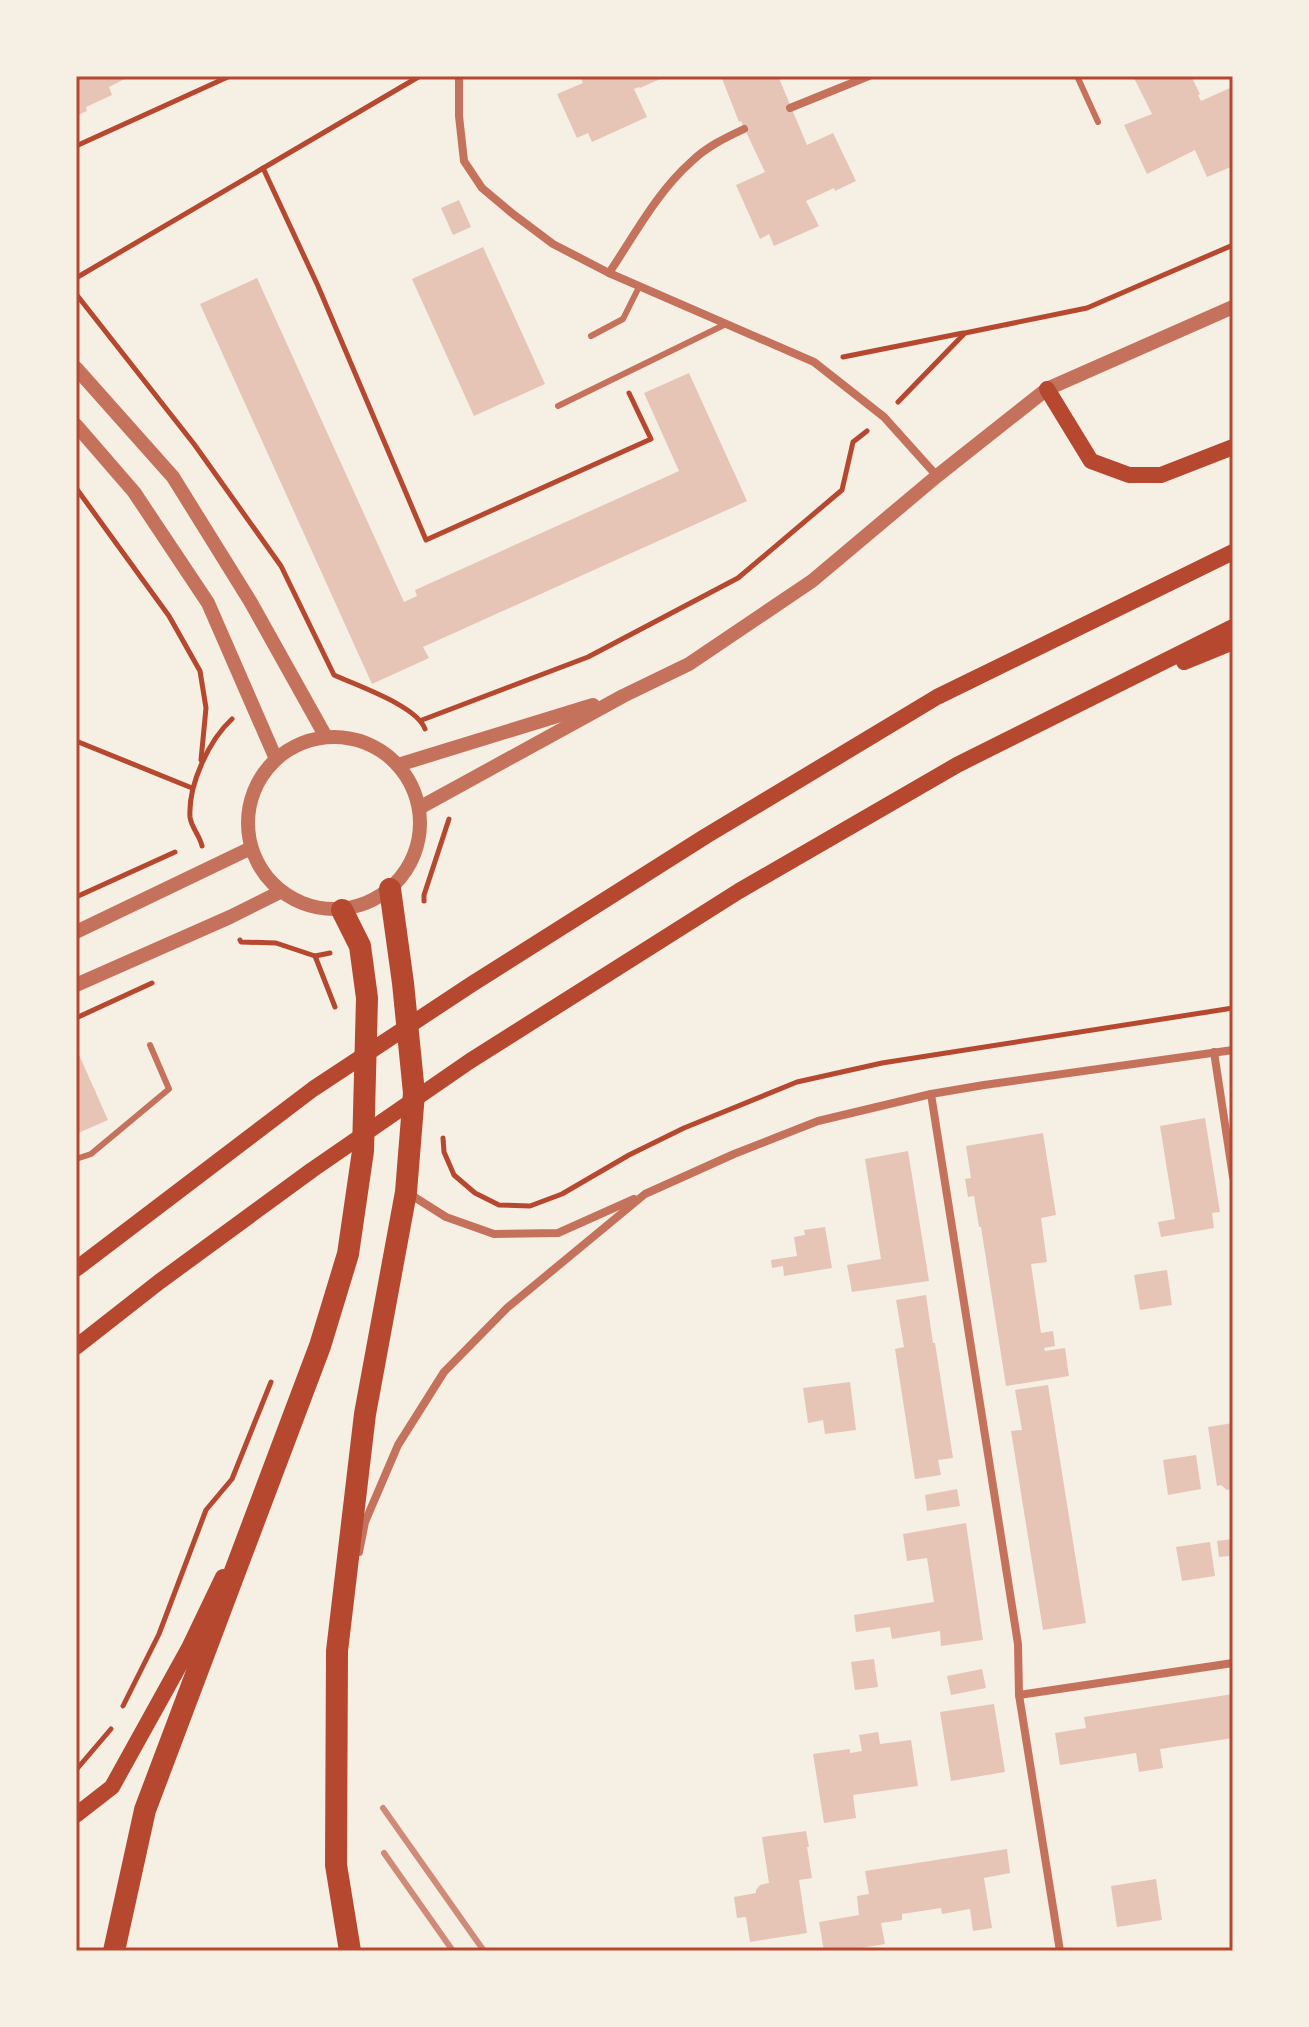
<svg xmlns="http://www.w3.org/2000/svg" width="1309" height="2027" font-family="Karla,sans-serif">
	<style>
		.building { fill: #e6c5b7 }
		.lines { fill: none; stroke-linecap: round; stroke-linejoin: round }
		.path { stroke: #b5482f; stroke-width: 5 }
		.service { stroke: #c5725c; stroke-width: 6 }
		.minor { stroke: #c5725c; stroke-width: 8 }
		.tertiary { stroke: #c5725c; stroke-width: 14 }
		.secondary { stroke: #b5482f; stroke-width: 16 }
		.trunk { stroke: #b5482f; stroke-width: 22 }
		.rail { stroke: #cf8b77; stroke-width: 6 }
		.neatline { fill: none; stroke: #b5482f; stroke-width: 3 }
	</style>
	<rect width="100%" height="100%" fill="#f6efe4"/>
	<!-- building -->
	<g class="building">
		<polygon points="76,76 130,76 109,87 112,95 86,107 87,111 76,116"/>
		<polygon points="580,76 667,76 640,88 639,87 634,89 647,117 592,142 588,133 577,138 557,94 583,83"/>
		<polygon points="721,76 778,76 807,145 833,133 856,181 835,191 834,188 806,201 819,226 774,246 769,234 760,239 736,185 765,172 741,121 739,122"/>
		<polygon points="1133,76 1191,76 1200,94 1198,95 1201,101 1230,88 1233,95 1233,166 1207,177 1195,150 1147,174 1124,125 1152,114"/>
		<polygon points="459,200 471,227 453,235 441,208"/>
		<polygon points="483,247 545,384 474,416 412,279"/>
		<polygon points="257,278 404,602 417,596 415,590 679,471 644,393 689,373 747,501 423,647 429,658 372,684 200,304"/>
		<polygon points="76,1048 108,1120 76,1134"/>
		<polygon points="1205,1118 1220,1212 1212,1213 1214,1228 1161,1237 1158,1222 1175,1219 1160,1126"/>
		<polygon points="1043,1133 1056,1215 1041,1218 1047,1262 1031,1264 1041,1333 1053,1331 1055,1346 1044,1348 1045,1351 1065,1348 1069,1376 1006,1386 981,1227 979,1227 974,1196 968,1197 965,1179 971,1178 966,1146"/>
		<polygon points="908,1151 929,1281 852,1292 847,1265 881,1259 865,1159"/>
		<polygon points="825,1227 832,1268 784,1276 783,1266 772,1268 771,1260 797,1256 794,1237 805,1235 804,1230"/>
		<polygon points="1167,1270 1172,1305 1140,1310 1134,1275"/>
		<polygon points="926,1295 933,1343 935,1343 953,1458 938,1460 941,1475 915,1479 895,1349 904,1347 896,1300"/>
		<polygon points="850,1382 856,1430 825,1434 823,1420 808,1423 803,1388"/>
		<polygon points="1048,1385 1086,1623 1043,1630 1011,1431 1022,1430 1015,1390"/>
		<polygon points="1233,1423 1233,1489 1227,1490 1221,1485 1217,1486 1208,1427"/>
		<polygon points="1196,1455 1201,1489 1168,1495 1163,1460"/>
		<polygon points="957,1489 960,1506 927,1511 925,1495"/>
		<polygon points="966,1523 983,1640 941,1646 940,1631 892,1639 890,1627 856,1632 854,1615 934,1602 927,1558 907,1561 903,1534"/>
		<polygon points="1233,1539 1233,1570 1231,1570 1229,1556 1219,1557 1217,1541"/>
		<polygon points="1210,1542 1215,1576 1182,1581 1176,1547"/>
		<polygon points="874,1659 878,1687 855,1690 851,1662"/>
		<polygon points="982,1669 986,1688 951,1695 947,1676"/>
		<polygon points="1233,1694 1233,1738 1160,1749 1163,1768 1139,1772 1136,1753 1060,1765 1055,1733 1086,1728 1084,1717"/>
		<polygon points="994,1704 1005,1772 951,1781 940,1712"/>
		<polygon points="878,1732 880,1744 911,1740 918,1786 853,1795 856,1818 824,1823 813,1754 850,1749 850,1753 862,1751 859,1735"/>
		<polygon points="806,1831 809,1847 807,1847 812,1878 799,1880 807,1933 750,1942 746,1917 737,1918 734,1897 756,1893 756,1890 760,1885 769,1883 762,1837"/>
		<polygon points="1007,1849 1010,1873 984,1878 992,1928 973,1931 970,1909 942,1914 941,1908 902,1914 902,1920 881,1923 885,1944 843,1951 824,1951 819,1922 859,1915 857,1896 869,1894 865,1871"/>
		<polygon points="1156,1879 1162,1920 1117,1927 1111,1886"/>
	</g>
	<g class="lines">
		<!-- path -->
		<g class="path">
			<polyline points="76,146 230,76"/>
			<polyline points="263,168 318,286 426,540 651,439 629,393"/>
			<polyline points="76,278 420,76"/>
			<path d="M76,294L194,444L281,566L334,675C358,686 417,706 425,729"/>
			<polyline points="843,357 963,333"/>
			<polyline points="898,402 965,333 1087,308 1233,245"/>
			<polyline points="76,488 169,616 200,671 206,708 201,760"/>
			<polyline points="422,720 588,657 738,578 842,490 853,442 867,431"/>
			<polyline points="76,741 192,788"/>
			<path d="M202,846C200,836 191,827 190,817C188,785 209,740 232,719"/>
			<polyline points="76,897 175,852"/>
			<polyline points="424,901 424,895 449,819"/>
			<polyline points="240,940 241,942 276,943 315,956 330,953"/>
			<polyline points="315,956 335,1007"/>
			<polyline points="76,1018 152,983"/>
			<polyline points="443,1138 444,1152 454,1175 475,1193 499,1205 530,1206 562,1194 629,1155 684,1128 797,1082 882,1063 1233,1008"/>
			<polyline points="123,1706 159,1634 206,1510 232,1479 271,1382"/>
			<polyline points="76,1770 111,1729"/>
			<polyline points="76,1897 76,1907"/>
		</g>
		<!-- service -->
		<g class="service">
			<polyline points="1077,76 1098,122"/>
			<polyline points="591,336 623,319 639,287"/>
			<polyline points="558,406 726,324"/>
			<polyline points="76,1159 91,1154 169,1089 150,1045"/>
		</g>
		<!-- minor -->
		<g class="minor">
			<polyline points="459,76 459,116 464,161 482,188 513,214 553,244 609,273 814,362 884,417 937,476"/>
			<polyline points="790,108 869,76"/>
			<path d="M609,273C634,236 657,192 691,162C706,147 725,138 744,129"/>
			<polyline points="1214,1052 1233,1177"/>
			<polyline points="931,1094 1018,1644 1019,1695 1060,1951"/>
			<polyline points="408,1193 446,1217 494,1234 558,1233 634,1199"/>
			<polyline points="359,1552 365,1522 398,1445 444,1372 507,1308 645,1194 734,1154 818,1121 931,1094 984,1085 1233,1050"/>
			<polyline points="1019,1695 1233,1663"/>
		</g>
		<!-- tertiary -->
		<g class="tertiary">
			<polyline points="76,368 173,477 250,601 326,737"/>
			<polyline points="76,425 134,492 208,603 276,759"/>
			<circle cx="334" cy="823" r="86"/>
			<polyline points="398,765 593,705"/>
			<polyline points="419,808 623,696 689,664 812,581 937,476 1047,389 1233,307"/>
			<polyline points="76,932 251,848"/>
			<polyline points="76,985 230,917 280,892"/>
		</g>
		<!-- secondary -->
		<g class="secondary">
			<polyline points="1047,389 1091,461 1129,475 1161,475 1233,447"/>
			<polyline points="1184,662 1233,642"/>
			<polyline points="76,1269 313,1089 472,984 706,836 937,697 1233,552"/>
			<polyline points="76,1347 159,1282 312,1170 470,1061 739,891 957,765 1233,627"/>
			<polyline points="76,1815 112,1787 189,1648 223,1577"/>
		</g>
		<!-- trunk -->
		<g class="trunk">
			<polyline points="114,1951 145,1810 320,1346 348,1254 363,1151 367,998 360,946 342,910"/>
			<polyline points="350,1951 336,1865 337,1651 365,1414 406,1192 414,1093 403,983 390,889"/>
		</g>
		<!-- rail -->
		<g class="rail">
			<polyline points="383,1808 484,1951"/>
			<polyline points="384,1853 453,1951"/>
		</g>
	</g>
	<!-- border -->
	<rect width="1309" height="2027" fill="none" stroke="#f6efe4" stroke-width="156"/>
	<rect x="78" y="78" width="1153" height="1871" class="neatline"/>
</svg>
